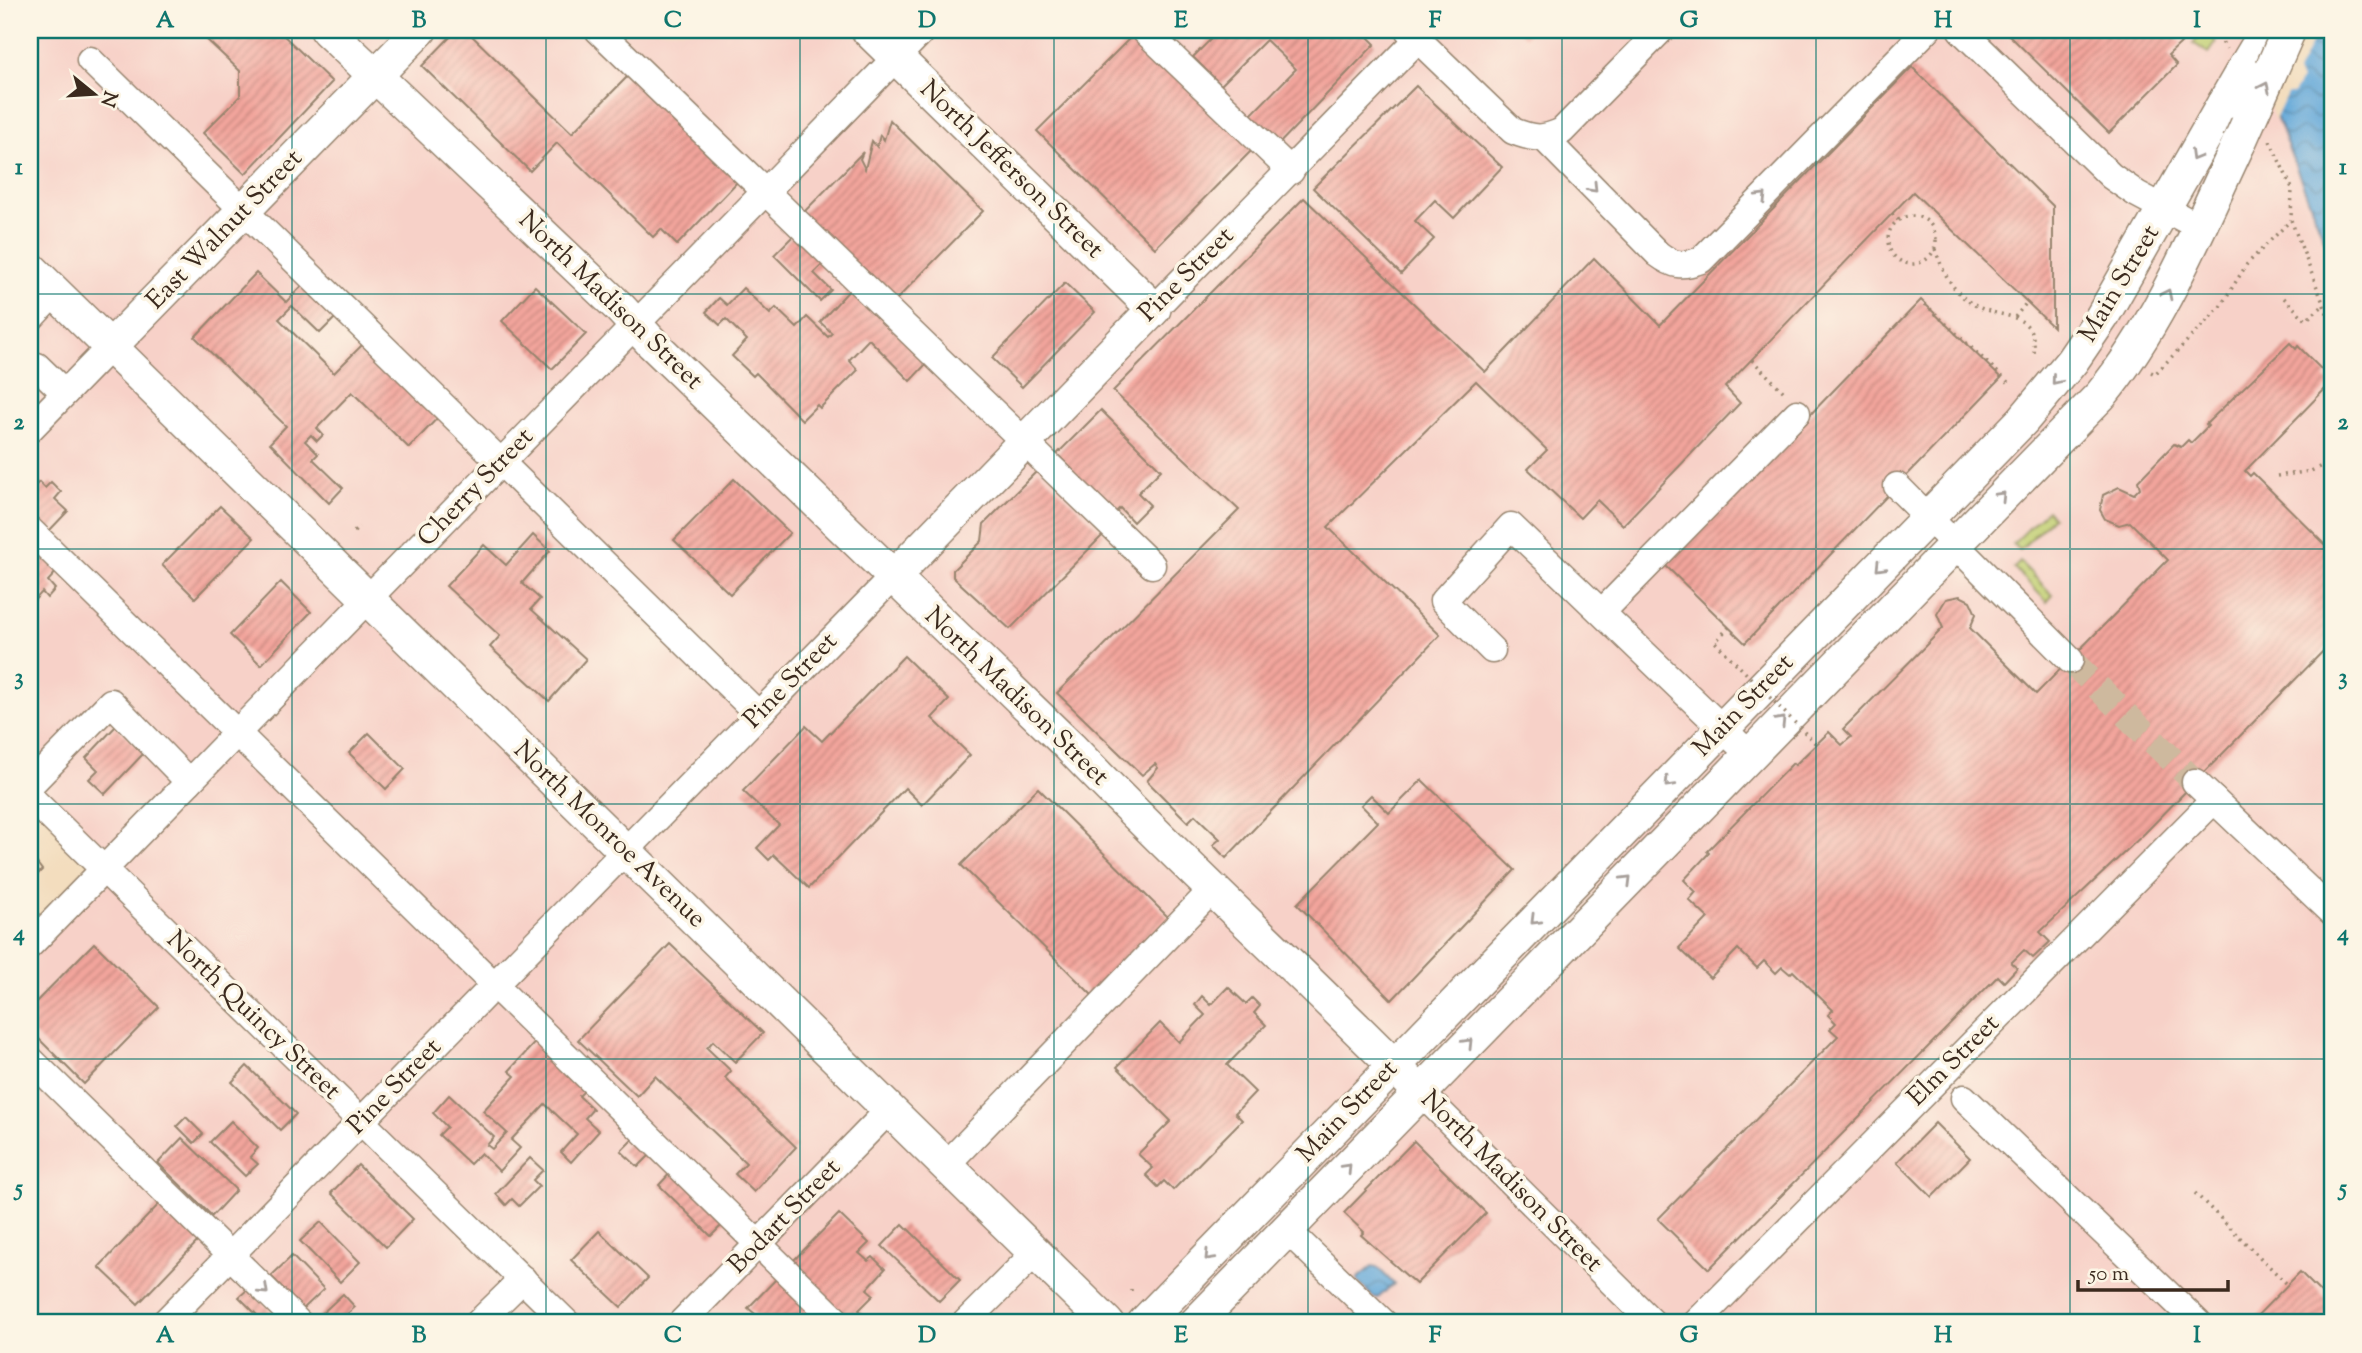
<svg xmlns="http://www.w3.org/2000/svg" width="2362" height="1353" font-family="'Sorts Mill Goudy',serif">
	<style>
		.built { fill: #f7d1c8 }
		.grass { fill: #c0ce70; stroke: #7e7c47; stroke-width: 2 }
		.park { fill: url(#park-dots); stroke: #7e7c47; stroke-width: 2 }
		.water { fill: url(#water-waves); stroke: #4f697c; stroke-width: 2 }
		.pier { fill: #f3ddbe }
		.building { fill: url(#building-hatch) }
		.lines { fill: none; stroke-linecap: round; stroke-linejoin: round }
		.minor-tunnel { stroke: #ceb99e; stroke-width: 26; stroke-dasharray: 26 13; stroke-linecap: butt }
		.minor-casing { stroke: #97846e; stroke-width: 29 }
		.major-casing { stroke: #97846e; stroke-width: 36 }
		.path { stroke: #97846e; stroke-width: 3.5; stroke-dasharray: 2 5; stroke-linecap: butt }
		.minor { stroke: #fff; stroke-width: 26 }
		.major { stroke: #fff; stroke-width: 33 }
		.major-bridge-casing { stroke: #97846e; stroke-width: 36; stroke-linecap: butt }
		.path-bridge { stroke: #97846e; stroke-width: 3.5; stroke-dasharray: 2 5; stroke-linecap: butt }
		.major-bridge { stroke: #fff; stroke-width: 33 }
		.oneway { stroke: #a79f9a }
		.grid { fill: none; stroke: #0f766e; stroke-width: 2; stroke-opacity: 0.55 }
		.labels { text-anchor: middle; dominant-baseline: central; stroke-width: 7; stroke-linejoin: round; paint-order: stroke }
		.street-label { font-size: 26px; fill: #3b2a1e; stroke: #fcf5e5 }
		.neatline { fill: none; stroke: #0f766e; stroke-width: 2.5 }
		.grid-label { font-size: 23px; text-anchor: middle; font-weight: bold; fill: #0f766e }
	</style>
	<defs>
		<pattern id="park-dots" width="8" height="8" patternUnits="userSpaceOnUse" patternTransform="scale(1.75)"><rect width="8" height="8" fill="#c0ce70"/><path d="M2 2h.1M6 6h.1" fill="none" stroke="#a6b161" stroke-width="1.8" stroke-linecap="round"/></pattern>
		<pattern id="water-waves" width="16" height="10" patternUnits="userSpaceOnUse" patternTransform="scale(1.75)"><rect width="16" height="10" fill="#63a8d9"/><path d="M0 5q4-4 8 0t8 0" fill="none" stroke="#5389af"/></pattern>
		<pattern id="building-hatch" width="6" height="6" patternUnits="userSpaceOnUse" patternTransform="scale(1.75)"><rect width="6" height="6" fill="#f3a59c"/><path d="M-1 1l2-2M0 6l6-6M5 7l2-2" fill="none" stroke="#c6877f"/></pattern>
	</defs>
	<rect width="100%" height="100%" fill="#fcf5e5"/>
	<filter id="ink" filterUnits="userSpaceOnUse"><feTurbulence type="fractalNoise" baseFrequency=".0143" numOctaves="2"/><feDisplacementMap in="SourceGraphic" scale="14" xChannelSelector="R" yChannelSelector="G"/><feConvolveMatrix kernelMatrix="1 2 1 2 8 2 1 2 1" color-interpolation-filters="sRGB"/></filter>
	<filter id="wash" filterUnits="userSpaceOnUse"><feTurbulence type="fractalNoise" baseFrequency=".00686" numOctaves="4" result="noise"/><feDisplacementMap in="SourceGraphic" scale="28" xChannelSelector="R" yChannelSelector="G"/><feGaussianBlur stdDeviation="1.57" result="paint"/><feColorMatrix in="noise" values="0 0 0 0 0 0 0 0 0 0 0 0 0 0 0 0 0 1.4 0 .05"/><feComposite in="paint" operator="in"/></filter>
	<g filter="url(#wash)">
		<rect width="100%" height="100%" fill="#f3ddbe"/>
		<!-- built -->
		<polygon class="built" points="30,30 2242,30 2332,259 2332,1323 30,1323 30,945 103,870 30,797"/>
		<!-- grass -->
		<polygon class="grass" points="2188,30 2214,30 2216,32 2213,38 2216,43 2209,53 2193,43 2197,39"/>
		<!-- park -->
		<g class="park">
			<polygon points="2047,510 2053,517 2020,550 2013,544"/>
			<polygon points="2020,562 2053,595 2047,602 2014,568"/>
		</g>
		<!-- water -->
		<g class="water">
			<polygon points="2242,30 2332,30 2332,259"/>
			<polygon points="1372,1266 1377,1267 1394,1284 1378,1298 1373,1297 1358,1282 1358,1278"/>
		</g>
		<!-- pier -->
		<polygon class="pier" points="2238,30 2318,30 2297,73 2301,80 2293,94 2287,94 2275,120"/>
		<g id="blocks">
			<!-- building -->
			<g class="building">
				<polygon points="212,30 278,30 332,82 245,174 203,133 240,96 240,71 205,38"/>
				<polygon points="457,30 466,30 572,133 630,74 740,179 677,245 661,229 653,237 557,143 530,171 422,66"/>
				<polygon points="1138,30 1257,145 1155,248 1037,131"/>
				<polygon points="1220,30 1361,30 1375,44 1274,149 1245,121 1296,69 1266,40 1221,85 1193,57"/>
				<polygon points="1518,30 1532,30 1525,37"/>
				<polygon points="2004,30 2168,30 2181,43 2168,55 2177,65 2109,133"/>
				<polygon points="1912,67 2053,206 2053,327 1913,192 1725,387 1740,403 1623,525 1597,500 1580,518 1528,469 1547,450 1476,381 1328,527 1440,635 1226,858 1213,845 1220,839 1195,815 1188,822 1147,781 1158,768 1155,764 1142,775 1057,693 1239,510 1113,391 1304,198 1485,372 1594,258 1660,325"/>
				<polygon points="1416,86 1502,167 1454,218 1435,200 1415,221 1434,239 1401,274 1313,188"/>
				<polygon points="890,120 983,211 892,304 801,215 863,152 860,159 865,169 872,141 877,147 880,135 884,140"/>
				<polygon points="798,231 827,260 814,273 831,290 820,301 774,255"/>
				<polygon points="256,273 286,302 307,281 340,313 320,333 292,306 279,319 334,373 363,344 443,412 409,448 352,392 317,428 323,435 317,441 311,435 305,441 318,454 313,459 343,488 329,503 270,443 286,426 195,337"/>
				<polygon points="1065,283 1095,312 1022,387 992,358"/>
				<polygon points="535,286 586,334 552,369 502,321"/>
				<polygon points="853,286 929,361 910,381 869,339 849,360 858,370 820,408 817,405 802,420 756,373 753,376 732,356 747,340 726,319 720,325 706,312 719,298 727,305 743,288 770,314 776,308 797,328 807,317 828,337 832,333 820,322"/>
				<polygon points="1921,300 2001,378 1745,643 1665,565"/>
				<polygon points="2290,343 2296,349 2298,346 2327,375 2324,378 2330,384 2245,471 2250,476 2253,473 2332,551 2332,642 2145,833 2040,932 2050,942 2033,958 2024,950 2011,963 2017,968 2004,982 1998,976 1709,1269 1658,1219 1838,1036 1830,1029 1836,1023 1828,1015 1833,1010 1793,971 1790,974 1782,967 1776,973 1764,961 1757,968 1738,949 1710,978 1679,948 1708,918 1689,900 1696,892 1684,880 1709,853 1707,851 1793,763 1795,765 1829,732 1842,745 1851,737 1843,729 1943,628 1937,614 1946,599 1960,596 1970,601 1976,614 1970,628 2036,694 2168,560 2130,522 2119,525 2105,519 2100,510 2103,495 2119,487 2134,494 2140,488 2138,481 2174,444 2181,447 2188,440 2191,443 2208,426 2206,424"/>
				<polygon points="1101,410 1161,470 1138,493 1150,505 1133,522 1120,508 1115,513 1057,454"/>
				<polygon points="1038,470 1104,534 1010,629 953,577 953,570 982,541 984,524"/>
				<polygon points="734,479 790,533 730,594 674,540"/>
				<polygon points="39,482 45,488 51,482 61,492 55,499 68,511 48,532 30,514 30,486 32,489"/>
				<polygon points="220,506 254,538 195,598 162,565"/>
				<polygon points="533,535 550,551 522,583 540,599 531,609 586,659 549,701 490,647 500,636 446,586 484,545 506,565"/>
				<polygon points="30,542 58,570 48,581 55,589 47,598 42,592 30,605"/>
				<polygon points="281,582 311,612 261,665 230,635"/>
				<polygon points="904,656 949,700 932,718 970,755 922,805 905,788 809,888 774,855 769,860 757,848 779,825 743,791 806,726 822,741"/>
				<polygon points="116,726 144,753 105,794 89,779 98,770 86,758"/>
				<polygon points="369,733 405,769 386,789 349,753"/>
				<polygon points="1422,780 1515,870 1392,1000 1297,904 1378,822 1361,805 1371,795 1389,813"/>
				<polygon points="1038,788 1169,918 1092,995 961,865"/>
				<polygon points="30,854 42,870 30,882"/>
				<polygon points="94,943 159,1007 84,1084 30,1030 30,1008"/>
				<polygon points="670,944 763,1033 735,1062 713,1041 707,1048 731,1071 725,1078 796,1147 754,1192 735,1174 746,1163 655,1076 637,1096 578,1040"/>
				<polygon points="1228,987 1246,1004 1252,998 1260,1006 1254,1013 1266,1025 1227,1065 1255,1092 1235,1113 1242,1120 1173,1190 1164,1181 1158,1187 1146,1175 1153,1168 1138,1154 1171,1121 1117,1067 1160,1023 1179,1042 1205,1015 1195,1005 1202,996 1211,1005"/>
				<polygon points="539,1038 585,1090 579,1096 593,1109 585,1118 599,1131 571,1162 561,1152 577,1134 545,1104 511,1140 520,1148 499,1171 481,1153 470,1164 439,1135 447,1127 433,1113 449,1095 494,1137 487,1145 492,1149 507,1133 483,1111 515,1076 509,1071"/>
				<polygon points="247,1066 296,1114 280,1130 232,1082"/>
				<polygon points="186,1117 203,1134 194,1143 177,1126"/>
				<polygon points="231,1121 258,1148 250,1157 258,1164 245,1176 210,1142"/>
				<polygon points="1935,1123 1970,1158 1932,1197 1897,1162"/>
				<polygon points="636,1136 653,1152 638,1167 621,1151"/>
				<polygon points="182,1138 236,1190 212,1216 158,1163"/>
				<polygon points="1414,1141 1486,1213 1416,1284 1361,1235 1364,1232 1344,1213"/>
				<polygon points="530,1158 543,1170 533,1180 539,1186 519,1206 512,1199 506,1205 496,1194"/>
				<polygon points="358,1165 413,1219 386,1247 331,1193"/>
				<polygon points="674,1169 727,1220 711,1236 659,1185"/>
				<polygon points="162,1201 201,1238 138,1304 99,1267"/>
				<polygon points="839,1214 869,1243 859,1253 868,1261 873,1257 885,1269 867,1289 874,1295 859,1310 871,1323 852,1323 791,1263"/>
				<polygon points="321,1222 360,1262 340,1282 300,1241"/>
				<polygon points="903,1224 960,1280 939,1301 882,1246"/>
				<polygon points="599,1231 648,1278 621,1307 571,1260"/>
				<polygon points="292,1256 324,1289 303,1309 271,1276"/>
				<polygon points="2300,1272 2332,1304 2332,1323 2250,1323"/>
				<polygon points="781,1274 832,1323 766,1323 748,1308"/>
				<polygon points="248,1289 283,1323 260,1323 263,1321 239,1297"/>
				<polygon points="343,1294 355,1307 345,1316 352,1323 320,1323 316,1319"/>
			</g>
		</g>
	</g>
	<g filter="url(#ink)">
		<use href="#blocks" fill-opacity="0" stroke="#97846e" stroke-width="2"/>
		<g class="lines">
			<!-- minor-tunnel -->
			<polyline class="minor-tunnel" points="2070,660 2195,782"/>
			<defs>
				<g id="minor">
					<polyline points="598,30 1152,565"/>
					<polyline points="1144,30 1291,171"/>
					<path d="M1408,30L1513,131C1533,139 1543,140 1562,131L1661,30"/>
					<polyline points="1961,30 2111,176 2137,194 2199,227"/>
					<polyline points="90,60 758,714"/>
					<path d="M1545,139L1658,254C1674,266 1682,267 1701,260L1927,30"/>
					<polyline points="1154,309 1418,39"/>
					<polyline points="30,319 55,292"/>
					<polyline points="37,366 65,393"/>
					<polyline points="30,429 110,347"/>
					<polyline points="1897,486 2070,660"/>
					<polyline points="30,530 839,1323"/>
					<polyline points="1602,612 1797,413"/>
					<polyline points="1492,650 1443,601 1511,526 1749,754"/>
					<polyline points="2195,782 2332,912"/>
					<polyline points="30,785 111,702 189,782"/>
					<polyline points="30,797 567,1323"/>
					<polyline points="30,945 923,30"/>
					<polyline points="30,1059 299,1323"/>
					<polyline points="1420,1092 1653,1323"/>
					<polyline points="1964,1098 2198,1323"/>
					<polyline points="946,1165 1214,888"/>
					<polyline points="1288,1231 1384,1323"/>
					<polyline points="164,1323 894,576"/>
					<polyline points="478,1323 523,1279"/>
					<polyline points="681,1323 889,1110"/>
					<polyline points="965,1323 1035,1253"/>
					<polyline points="1696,1323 2214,800"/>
				</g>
				<g id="major">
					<path d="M327,30L620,308L653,344L1070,747C1180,862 1298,968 1409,1081"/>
					<polyline points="868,30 1154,309 894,576"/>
					<polyline points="2243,70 2267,30"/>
					<polyline points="30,268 1107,1323"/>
					<polyline points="110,347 420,30"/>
					<polyline points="1144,1323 2023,420 2072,361 2102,317 2224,103"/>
					<path d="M1196,1323L2101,395C2162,320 2198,229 2239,143"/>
				</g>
			</defs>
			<!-- minor casing -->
			<use href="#minor" class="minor-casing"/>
			<!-- major casing -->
			<use href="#major" class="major-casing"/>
			<!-- path -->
			<g class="path">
				<polyline points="2216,30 2226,49"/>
				<polyline points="2270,141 2292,188 2291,220 2332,326"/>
				<polyline points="1892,214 1898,220"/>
				<circle cx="1912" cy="240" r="24"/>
				<path d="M1935,249C1943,271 1951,290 1971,303C2000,322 2038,306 2034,357"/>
				<polyline points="2284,298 2306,320 2324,305"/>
				<polyline points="1925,304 2009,383"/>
				<polyline points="2015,317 2027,302"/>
				<polyline points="1752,360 1786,394"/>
				<polyline points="2151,372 2155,374 2220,307 2247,264 2291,220"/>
				<polyline points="2277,476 2311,471 2332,461"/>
				<polyline points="354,532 359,527"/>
				<polyline points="2195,1193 2288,1285"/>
				<polyline points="1131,1289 1131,1291"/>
			</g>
			<!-- minor -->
			<use href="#minor" class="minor"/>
			<!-- major -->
			<use href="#major" class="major"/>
			<defs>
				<g id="major-bridge">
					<polyline points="2224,103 2243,70"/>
					<polyline points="2239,143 2289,30"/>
				</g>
			</defs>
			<!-- major-bridge casing -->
			<use href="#major-bridge" class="major-bridge-casing"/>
			<!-- path-bridge -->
			<polyline class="path-bridge" points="1729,627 1715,642 1816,744"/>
			<!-- major-bridge -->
			<use href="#major-bridge" class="major-bridge"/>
		</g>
		<!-- one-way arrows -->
		<defs><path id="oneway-chevron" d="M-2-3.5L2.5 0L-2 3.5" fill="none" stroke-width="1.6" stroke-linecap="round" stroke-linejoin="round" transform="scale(1.75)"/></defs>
		<g class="oneway">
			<use href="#oneway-chevron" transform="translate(2265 87) rotate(-65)"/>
			<use href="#oneway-chevron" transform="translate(2195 156) rotate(120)"/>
			<use href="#oneway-chevron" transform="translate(1593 188) rotate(46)"/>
			<use href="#oneway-chevron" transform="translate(1762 197) rotate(-45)"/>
			<use href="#oneway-chevron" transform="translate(2167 294) rotate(-64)"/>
			<use href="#oneway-chevron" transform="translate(2056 380) rotate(130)"/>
			<use href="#oneway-chevron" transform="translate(2001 496) rotate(-46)"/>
			<use href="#oneway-chevron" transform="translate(1880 567) rotate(134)"/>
			<use href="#oneway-chevron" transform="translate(1781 721) rotate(-46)"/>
			<use href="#oneway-chevron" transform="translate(1669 783) rotate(134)"/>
			<use href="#oneway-chevron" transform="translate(1627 880) rotate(-45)"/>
			<use href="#oneway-chevron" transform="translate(1535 920) rotate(135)"/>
			<use href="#oneway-chevron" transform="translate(1468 1043) rotate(-46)"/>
			<use href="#oneway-chevron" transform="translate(1347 1168) rotate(-47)"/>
			<use href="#oneway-chevron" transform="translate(1209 1256) rotate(134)"/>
			<use href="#oneway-chevron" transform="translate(264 1290) rotate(43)"/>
		</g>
	</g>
	<!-- grid -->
	<path class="grid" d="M292,30V1323M546,30V1323M800,30V1323M1054,30V1323M1308,30V1323M1562,30V1323M1816,30V1323M2070,30V1323M30,294H2332M30,549H2332M30,804H2332M30,1059H2332"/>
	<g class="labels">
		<!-- street labels -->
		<g class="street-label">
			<text transform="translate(1011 170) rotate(44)">North Jefferson Street</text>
			<text transform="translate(225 230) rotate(-46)">East Walnut Street</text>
			<text transform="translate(1187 275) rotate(-45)">Pine Street</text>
			<text transform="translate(2120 284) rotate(-59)">Main Street</text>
			<text transform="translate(610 301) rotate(44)">North Madison Street</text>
			<text transform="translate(476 488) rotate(-46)">Cherry Street</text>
			<text transform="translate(791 681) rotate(-46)">Pine Street</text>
			<text transform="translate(1016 697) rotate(44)">North Madison Street</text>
			<text transform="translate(1744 706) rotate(-46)">Main Street</text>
			<text transform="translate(609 835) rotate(44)">North Monroe Avenue</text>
			<text transform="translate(253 1016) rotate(44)">North Quincy Street</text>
			<text transform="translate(1954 1061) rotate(-45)">Elm Street</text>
			<text transform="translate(395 1087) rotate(-46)">Pine Street</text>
			<text transform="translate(1348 1112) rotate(-46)">Main Street</text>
			<text transform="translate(1511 1182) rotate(45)">North Madison Street</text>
			<text transform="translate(785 1217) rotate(-46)">Bodart Street</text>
		</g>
	</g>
	<!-- margin -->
	<rect width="2362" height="1353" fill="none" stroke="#fcf5e5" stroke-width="77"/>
	<!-- north arrow -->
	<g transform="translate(94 94) rotate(108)" stroke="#fcf5e5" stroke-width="5" paint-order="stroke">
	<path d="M0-5L12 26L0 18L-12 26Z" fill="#3b2a1e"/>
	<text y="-10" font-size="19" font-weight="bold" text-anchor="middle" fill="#3b2a1e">N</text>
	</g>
	<!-- scale -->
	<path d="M2078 1280v10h150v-10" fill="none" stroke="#3b2a1e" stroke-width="3.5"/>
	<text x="2089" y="1280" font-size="21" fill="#3b2a1e" stroke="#fcf5e5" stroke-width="5" paint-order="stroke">50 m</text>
	<rect x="38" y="38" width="2286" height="1276" class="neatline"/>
	<g class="grid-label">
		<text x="165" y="27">A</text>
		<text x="419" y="27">B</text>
		<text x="673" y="27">C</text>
		<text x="927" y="27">D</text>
		<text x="1181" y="27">E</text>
		<text x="1435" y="27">F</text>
		<text x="1689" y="27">G</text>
		<text x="1943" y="27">H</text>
		<text x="2197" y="27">I</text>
		<text x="19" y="174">1</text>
		<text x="2343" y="174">1</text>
		<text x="19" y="429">2</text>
		<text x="2343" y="429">2</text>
		<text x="19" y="684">3</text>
		<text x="2343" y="684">3</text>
		<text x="19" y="940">4</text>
		<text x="2343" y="940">4</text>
		<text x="19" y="1195">5</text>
		<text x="2343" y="1195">5</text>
		<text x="165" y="1342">A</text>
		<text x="419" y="1342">B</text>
		<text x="673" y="1342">C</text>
		<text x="927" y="1342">D</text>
		<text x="1181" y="1342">E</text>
		<text x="1435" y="1342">F</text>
		<text x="1689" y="1342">G</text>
		<text x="1943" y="1342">H</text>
		<text x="2197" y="1342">I</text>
	</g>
</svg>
